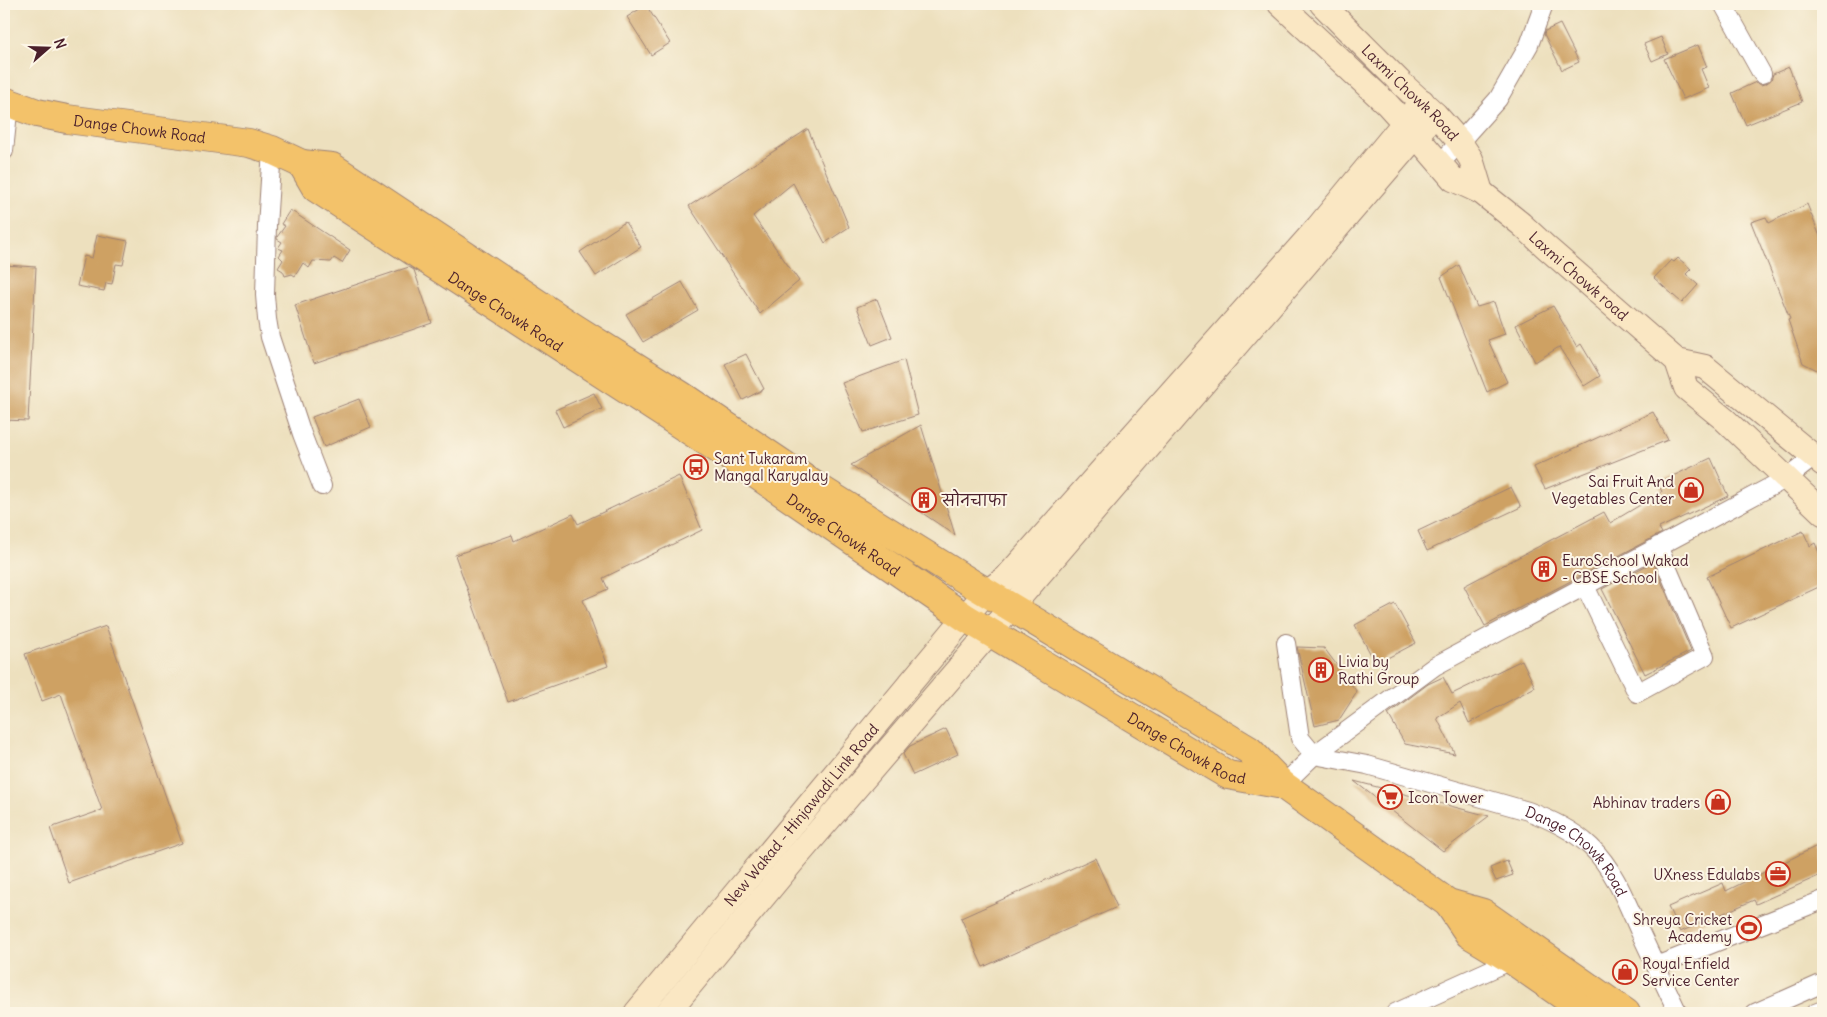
<svg xmlns="http://www.w3.org/2000/svg" width="1827" height="1017" font-family="Delius,'Playpen Sans Deva',sans-serif">
	<style>
		.building { fill: #cea163 }
		.lines { fill: none; stroke-linecap: round; stroke-linejoin: round }
		.street-casing { stroke: #9c8074; stroke-width: 20 }
		.secondary-casing { stroke: #9c8074; stroke-width: 26 }
		.primary-casing { stroke: #9c8074; stroke-width: 30 }
		.street { stroke: #fff; stroke-width: 18 }
		.secondary { stroke: #fae7c3; stroke-width: 24 }
		.primary { stroke: #f3c26a; stroke-width: 28 }
		.labels { text-anchor: middle; dominant-baseline: central; stroke-width: 4; stroke-linejoin: round; paint-order: stroke }
		.street-label { font-size: 15px; fill: #4a1f2b; stroke: #fcf5e5 }
		.poi-label { font-size: 15px; fill: #4a1f2b; stroke: #fcf5e5; text-anchor: start }
	</style>
	<rect width="100%" height="100%" fill="#fcf5e5"/>
	<filter id="ink" filterUnits="userSpaceOnUse"><feTurbulence type="fractalNoise" baseFrequency=".02" numOctaves="2"/><feDisplacementMap in="SourceGraphic" scale="10" xChannelSelector="R" yChannelSelector="G"/><feConvolveMatrix kernelMatrix="1 2 1 2 8 2 1 2 1" color-interpolation-filters="sRGB"/></filter>
	<filter id="wash" filterUnits="userSpaceOnUse"><feTurbulence type="fractalNoise" baseFrequency=".0096" numOctaves="4" result="noise"/><feDisplacementMap in="SourceGraphic" scale="20" xChannelSelector="R" yChannelSelector="G"/><feGaussianBlur stdDeviation="1.12" result="paint"/><feColorMatrix in="noise" values="0 0 0 0 0 0 0 0 0 0 0 0 0 0 0 0 0 1.4 0 .05"/><feComposite in="paint" operator="in"/></filter>
	<g filter="url(#wash)">
		<rect width="100%" height="100%" fill="#ede0be"/>
		<g id="blocks">
			<!-- building -->
			<g class="building">
				<polygon points="646,5 670,43 651,55 627,17"/>
				<polygon points="1560,24 1579,62 1562,70 1544,34 1545,31"/>
				<polygon points="1661,37 1668,54 1652,61 1644,44"/>
				<polygon points="1698,45 1707,67 1701,69 1709,88 1683,99 1664,59"/>
				<polygon points="1789,67 1802,102 1746,125 1732,93 1756,82 1761,85 1767,83 1771,80 1773,74"/>
				<polygon points="808,129 849,227 825,243 793,183 753,216 799,281 760,314 689,206"/>
				<polygon points="1807,204 1823,244 1823,373 1803,363 1788,320 1790,319 1751,222 1766,217 1769,223"/>
				<polygon points="290,210 350,250 342,263 334,258 331,262 313,261 309,268 303,263 295,276 292,274 285,276 283,271 278,268 283,260 279,256 283,250 278,248 282,242 277,239 277,237 285,226 281,224"/>
				<polygon points="625,222 641,247 596,276 580,252"/>
				<polygon points="97,235 128,241 123,265 116,264 112,284 106,283 104,291 77,286 84,256 92,258"/>
				<polygon points="1678,258 1691,269 1686,274 1698,285 1682,303 1654,278 1671,260 1674,262"/>
				<polygon points="4,265 36,267 28,421 4,420"/>
				<polygon points="1459,265 1477,307 1494,302 1505,334 1488,340 1507,382 1487,392 1441,277"/>
				<polygon points="409,267 414,270 432,323 314,363 295,305"/>
				<polygon points="682,282 698,310 643,342 626,314"/>
				<polygon points="877,299 892,337 872,345 857,307"/>
				<polygon points="1553,306 1577,347 1581,344 1600,376 1584,386 1559,347 1535,362 1516,325"/>
				<polygon points="746,354 764,389 743,400 725,364"/>
				<polygon points="904,360 918,415 863,432 842,383"/>
				<polygon points="594,393 602,409 563,427 555,410"/>
				<polygon points="359,399 371,427 324,447 312,417"/>
				<polygon points="1653,412 1668,440 1545,489 1534,467"/>
				<polygon points="921,425 955,535 851,465"/>
				<polygon points="1711,458 1728,496 1659,528 1662,533 1485,626 1464,586 1604,512 1610,523 1662,492 1658,483"/>
				<polygon points="679,476 702,530 603,578 608,589 583,600 608,666 508,702 455,555 512,535 514,541 573,514 578,524"/>
				<polygon points="1511,487 1521,507 1427,551 1418,531"/>
				<polygon points="1803,531 1810,546 1815,543 1823,562 1818,564 1823,574 1823,585 1731,628 1707,577"/>
				<polygon points="1653,562 1691,651 1645,674 1602,589"/>
				<polygon points="1395,604 1416,643 1376,664 1355,625"/>
				<polygon points="106,626 182,843 69,883 50,828 102,810 61,694 42,701 25,654"/>
				<polygon points="1297,647 1324,648 1357,692 1339,720 1315,726"/>
				<polygon points="1522,660 1535,687 1469,723 1460,703 1437,718 1455,754 1405,744 1388,714 1428,684 1443,677 1452,694"/>
				<polygon points="946,729 958,754 913,775 903,754 910,746"/>
				<polygon points="1354,781 1489,816 1443,851"/>
				<polygon points="1823,843 1823,874 1756,904 1754,900 1680,932 1668,907 1723,883 1726,891"/>
				<polygon points="1095,858 1117,907 983,967 961,918"/>
				<polygon points="1507,861 1513,875 1496,881 1490,868"/>
			</g>
		</g>
	</g>
	<g filter="url(#ink)">
		<use href="#blocks" fill-opacity="0" stroke="#9c8074" stroke-width="1"/>
		<g class="lines">
			<defs>
				<g id="street">
					<polyline points="1723,4 1762,74"/>
					<polyline points="272,150 267,226 265,295 267,319 270,337 302,434 322,486"/>
					<polyline points="4,151 9,103"/>
					<polyline points="1439,165 1498,99 1529,45 1544,4"/>
					<polyline points="1585,586 1637,693 1705,656 1658,546"/>
					<path id="s1" d="M1286,643L1300,738L1314,755L1367,765L1528,811C1551,820 1573,830 1591,847C1614,869 1626,901 1639,930C1652,958 1665,985 1678,1013"/>
					<polyline points="1283,785 1314,755 1435,666 1787,478 1814,457"/>
					<polyline points="1656,966 1823,900"/>
					<polyline points="1395,1013 1512,960"/>
					<polyline points="1755,1013 1823,983"/>
					<polyline points="1815,1013 1823,1010"/>
				</g>
				<g id="secondary">
					<path id="s2" d="M1280,4L1387,104L1417,137L1453,179L1481,192L1521,224L1547,248L1677,361L1686,388L1724,419L1823,513"/>
					<path id="s3" d="M1322,4L1402,84L1435,114L1459,141L1471,159L1481,192"/>
					<polyline points="1677,361 1705,367 1823,464"/>
					<path id="s4" d="M636,1013L986,592L1006,578L1318,227L1422,101"/>
					<polyline points="667,1013 793,861 1435,114"/>
				</g>
				<g id="primary">
					<path id="s5" d="M4,101L37,113L67,119L249,143L272,150L302,164L332,167L573,327L682,396L820,489L971,583L1249,750L1283,785L1448,903L1483,913L1626,1013"/>
					<path id="s6" d="M302,164L316,188L735,460L966,618L1228,775L1283,785"/>
					<polyline points="1448,903 1469,934 1512,960 1588,1013"/>
				</g>
			</defs>
			<!-- street casing -->
			<use href="#street" class="street-casing"/>
			<!-- secondary casing -->
			<use href="#secondary" class="secondary-casing"/>
			<!-- primary casing -->
			<use href="#primary" class="primary-casing"/>
			<!-- street -->
			<use href="#street" class="street"/>
			<!-- secondary -->
			<use href="#secondary" class="secondary"/>
			<!-- primary -->
			<use href="#primary" class="primary"/>
		</g>
	</g>
	<!-- icons -->
	<defs>
		<symbol id="bus-ring" viewBox="-11 -11 22 22"><circle r="9.5" fill="#fcf5e5" stroke="#c8321e" stroke-width="1.5"/><path d="M-5-6H5V4H4V6H2V4H-2V6H-4V4H-5ZM-3.5-4V0h7V-4ZM-3.5 1.2v1.5H-2V1.2ZM2 1.2v1.5H3.5V1.2Z" fill="#c8321e"/></symbol>
		<symbol id="shop-ring" viewBox="-11 -11 22 22"><circle r="9.5" fill="#fcf5e5" stroke="#c8321e" stroke-width="1.5"/><path d="M-5-2.5h2.3a2.7 3.5 0 0 1 5.4 0H5L5.5 6h-11ZM-1.5-2.5h3a1.5 2.3 0 0 0-3 0Z" fill="#c8321e"/></symbol>
		<symbol id="building-ring" viewBox="-11 -11 22 22"><circle r="9.5" fill="#fcf5e5" stroke="#c8321e" stroke-width="1.5"/><path d="M-4-6H4V6H1V3H-1V6H-4ZM-2.5-4.3h1.7v1.8h-1.7ZM.8-4.3h1.7v1.8H.8ZM-2.5-1h1.7V.8h-1.7ZM.8-1h1.7V.8H.8Z" fill="#c8321e"/></symbol>
		<symbol id="supermarket-ring" viewBox="-11 -11 22 22"><circle r="9.5" fill="#fcf5e5" stroke="#c8321e" stroke-width="1.5"/><path d="M-6-5.5h2.5l.6 2H6L4.5 2H-2.5L-4.4-4H-6ZM-1.5 3.2a1.3 1.3 0 1 0 .1 0ZM3 3.2a1.3 1.3 0 1 0 .1 0Z" fill="#c8321e"/></symbol>
		<symbol id="office-ring" viewBox="-11 -11 22 22"><circle r="9.5" fill="#fcf5e5" stroke="#c8321e" stroke-width="1.5"/><path d="M-6-3h4V-5.5h4V-3h4V5H-6ZM-1-4.5V-3h2v-1.5ZM-6 0V1H6V0Z" fill="#c8321e"/></symbol>
		<symbol id="stadium-ring" viewBox="-11 -11 22 22"><circle r="9.5" fill="#fcf5e5" stroke="#c8321e" stroke-width="1.5"/><path d="M0-5a6.5 5 0 1 0 0 10a6.5 5 0 1 0 0-10ZM-3.5-1.8h7v3.6h-7Z" fill="#c8321e"/></symbol>
	</defs>
	<g fill-rule="evenodd">
		<use href="#bus-ring" x="682" y="453" width="28" height="28"/>
		<use href="#shop-ring" x="1677" y="476" width="28" height="28"/>
		<use href="#building-ring" x="910" y="486" width="28" height="28"/>
		<use href="#building-ring" x="1530" y="555" width="28" height="28"/>
		<use href="#building-ring" x="1307" y="656" width="28" height="28"/>
		<use href="#supermarket-ring" x="1376" y="783" width="28" height="28"/>
		<use href="#shop-ring" x="1704" y="788" width="28" height="28"/>
		<use href="#office-ring" x="1764" y="860" width="28" height="28"/>
		<use href="#stadium-ring" x="1735" y="914" width="28" height="28"/>
		<use href="#shop-ring" x="1611" y="958" width="28" height="28"/>
	</g>
	<g class="labels">
		<!-- street labels -->
		<g class="street-label">
			<text stroke="none"><textPath href="#s3" startOffset="125">Laxmi Chowk Road</textPath></text>
			<text stroke="none"><textPath href="#s5" startOffset="139">Dange Chowk Road</textPath></text>
			<text stroke="none"><textPath href="#s2" startOffset="406">Laxmi Chowk road</textPath></text>
			<text stroke="none"><textPath href="#s6" startOffset="254">Dange Chowk Road</textPath></text>
			<text stroke="none"><textPath href="#s6" startOffset="659">Dange Chowk Road</textPath></text>
			<text stroke="none"><textPath href="#s6" startOffset="1064">Dange Chowk Road</textPath></text>
			<text stroke="none"><textPath href="#s4" startOffset="258">New Wakad - Hinjawadi Link Road</textPath></text>
			<text stroke="none"><textPath href="#s1" startOffset="404">Dange Chowk Road</textPath></text>
		</g>
		<!-- poi labels -->
		<g class="poi-label">
			<text x="714" y="458">Sant Tukaram<tspan x="714" dy="17">Mangal Karyalay</tspan></text>
			<text x="1674" y="481" text-anchor="end">Sai Fruit And<tspan x="1674" dy="17">Vegetables Center</tspan></text>
			<text x="942" y="500">सोनचाफा</text>
			<text x="1562" y="560">EuroSchool Wakad<tspan x="1562" dy="17">- CBSE School</tspan></text>
			<text x="1338" y="661">Livia by<tspan x="1338" dy="17">Rathi Group</tspan></text>
			<text x="1408" y="797">Icon Tower</text>
			<text x="1700" y="802" text-anchor="end">Abhinav traders</text>
			<text x="1760" y="874" text-anchor="end">UXness Edulabs</text>
			<text x="1732" y="919" text-anchor="end">Shreya Cricket<tspan x="1732" dy="17">Academy</tspan></text>
			<text x="1642" y="963">Royal Enfield<tspan x="1642" dy="17">Service Center</tspan></text>
		</g>
	</g>
	<!-- margin -->
	<rect width="1827" height="1017" fill="none" stroke="#fcf5e5" stroke-width="20"/>
	<!-- north arrow -->
	<g transform="translate(48 48) rotate(70)" stroke="#fcf5e5" stroke-width="4" paint-order="stroke">
	<path d="M0-4L9 19L0 12L-9 19Z" fill="#4a1f2b"/>
	<text y="-8" font-size="14" font-weight="bold" text-anchor="middle" fill="#4a1f2b">N</text>
	</g>
</svg>
